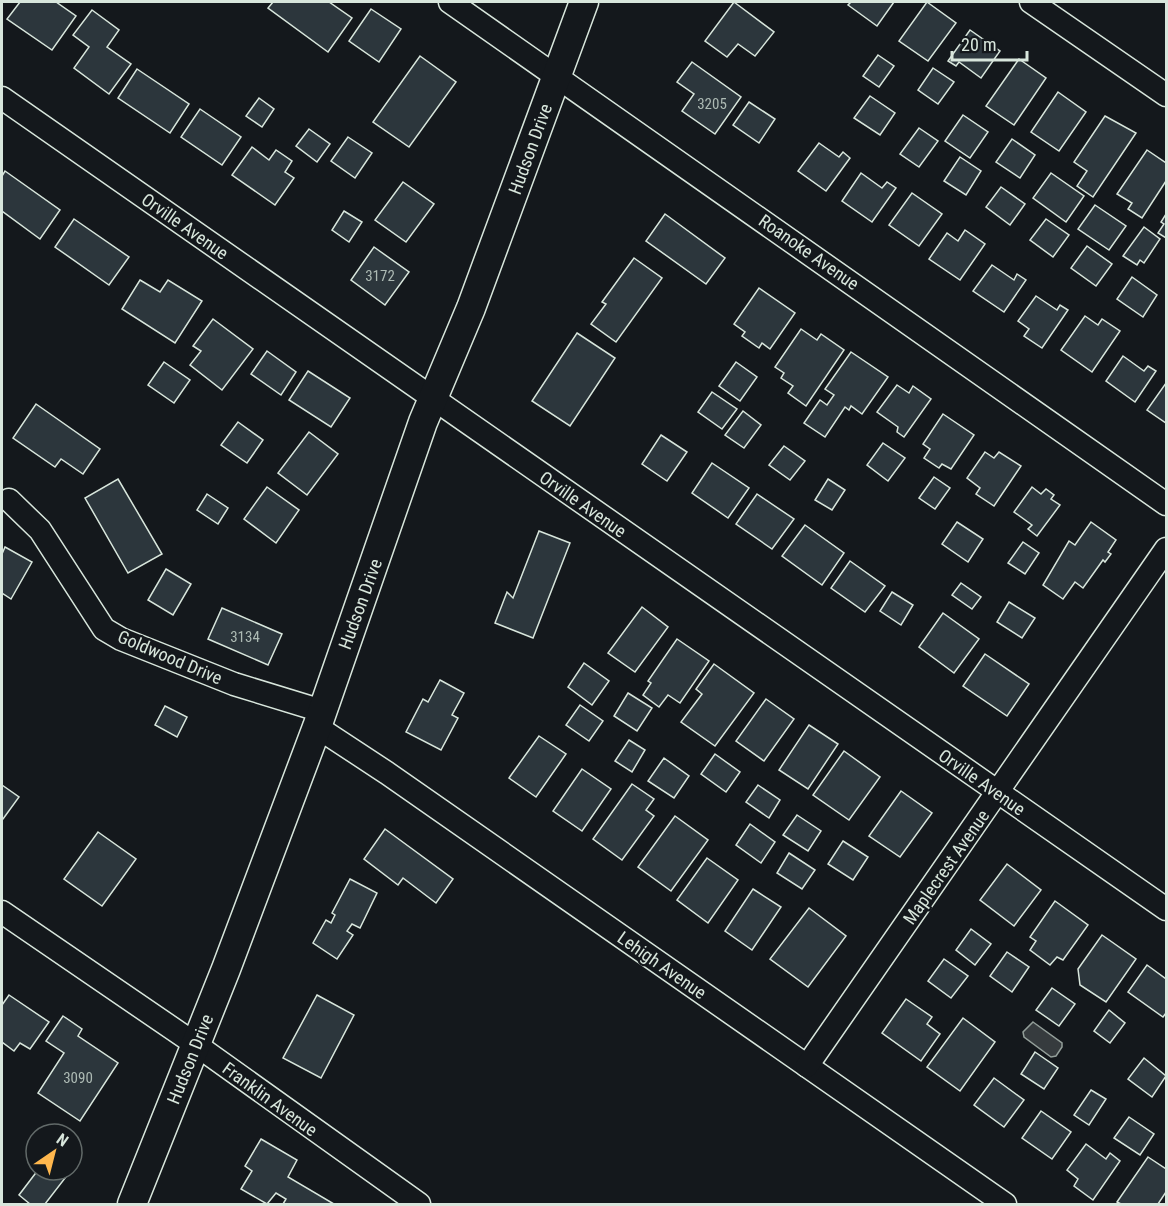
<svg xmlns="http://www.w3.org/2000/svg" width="1168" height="1206" font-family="'Roboto Condensed',sans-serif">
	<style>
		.water { fill: #363b3e; stroke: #939e99; stroke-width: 1.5 }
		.building { fill: #2c363c; stroke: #d8e6dc; stroke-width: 1.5 }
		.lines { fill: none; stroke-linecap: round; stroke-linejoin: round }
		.minor-casing { stroke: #d8e6dc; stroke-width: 25 }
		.tertiary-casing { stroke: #d8e6dc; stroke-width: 31 }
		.minor { stroke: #14181c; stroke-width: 22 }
		.tertiary { stroke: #14181c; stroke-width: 28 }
		.labels { text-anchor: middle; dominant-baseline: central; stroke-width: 4.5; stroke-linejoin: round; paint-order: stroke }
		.number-label { font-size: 15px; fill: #adbab4 }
		.street-label { font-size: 18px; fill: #d8e6dc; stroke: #14181c }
	</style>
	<rect width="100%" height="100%" fill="#14181c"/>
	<!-- water -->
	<polygon class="water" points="1033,1022 1062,1043 1062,1047 1056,1056 1051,1057 1024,1037 1023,1032"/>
	<!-- building -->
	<g class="building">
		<polygon points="20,2 56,2 76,16 52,50 7,19"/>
		<polygon points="273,2 329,2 352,18 328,52 268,8"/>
		<polygon points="734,2 774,32 755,56 738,44 727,57 705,41"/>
		<polygon points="851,2 894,2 877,26 848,5"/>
		<polygon points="927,2 956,23 928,61 899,41"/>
		<polygon points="371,9 401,29 379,62 349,41"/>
		<polygon points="92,10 119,30 107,47 131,64 109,94 74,68 89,47 73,35"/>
		<polygon points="970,30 1000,51 981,78 959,62 956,66 948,61"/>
		<polygon points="878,55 894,66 879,87 863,76"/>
		<polygon points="420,56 456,82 409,147 373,122"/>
		<polygon points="1019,59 1046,78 1014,125 986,106"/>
		<polygon points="692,62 741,97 715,134 682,111 694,94 677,82"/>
		<polygon points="933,68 954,82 938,104 918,90"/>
		<polygon points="137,69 189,104 170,133 118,98"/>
		<polygon points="1058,92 1086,112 1059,151 1031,132"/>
		<polygon points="870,96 895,113 880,135 854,118"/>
		<polygon points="259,98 274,109 262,127 246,116"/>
		<polygon points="749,102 775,119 759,143 733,125"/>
		<polygon points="200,109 241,137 222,165 181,137"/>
		<polygon points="963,115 988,132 970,158 945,141"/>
		<polygon points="1105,116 1136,133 1093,197 1077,186 1087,171 1074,162"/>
		<polygon points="919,128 938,141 919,167 900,154"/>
		<polygon points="309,129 330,144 317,162 296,146"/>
		<polygon points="348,137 372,153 355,178 331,161"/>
		<polygon points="1012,139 1035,155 1020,178 996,162"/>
		<polygon points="819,143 839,157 843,152 850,158 826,191 798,171"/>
		<polygon points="252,147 269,160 276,150 292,161 285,172 294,178 275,205 232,175"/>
		<polygon points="1147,150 1166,163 1166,181 1142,218 1128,209 1132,203 1117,194"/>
		<polygon points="960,157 981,171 966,195 944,181"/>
		<polygon points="5,171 60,210 40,239 2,211 2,176"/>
		<polygon points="861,173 882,188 887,182 896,188 872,222 842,201"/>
		<polygon points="1051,173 1084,196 1066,222 1033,198"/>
		<polygon points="403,182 434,204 406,242 375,220"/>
		<polygon points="1001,187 1025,204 1010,225 986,207"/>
		<polygon points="912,193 942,214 919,246 889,225"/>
		<polygon points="1095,205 1126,226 1109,250 1078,229"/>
		<polygon points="344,211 362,222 349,242 332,230"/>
		<polygon points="665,214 725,258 706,284 646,241"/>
		<polygon points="1166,214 1166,238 1158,233 1164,224 1161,222"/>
		<polygon points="74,219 129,257 109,285 55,247"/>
		<polygon points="1046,219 1069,235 1053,257 1030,240"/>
		<polygon points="1144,227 1160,239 1144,263 1140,260 1137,265 1123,256"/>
		<polygon points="965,230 985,244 960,280 929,259 947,233 958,241"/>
		<polygon points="1087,246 1112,264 1096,286 1071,268"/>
		<polygon points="374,247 409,272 385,305 351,280"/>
		<polygon points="634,258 662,278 616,342 591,324 606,304 602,302"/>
		<polygon points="992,265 1014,280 1017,274 1026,280 1004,312 973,291"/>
		<polygon points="1132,277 1157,295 1143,317 1117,299"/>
		<polygon points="140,280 160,292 168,280 202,301 175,343 122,309"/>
		<polygon points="759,288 795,313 770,349 762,343 759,348 742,336 745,332 734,324"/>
		<polygon points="1036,296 1057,310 1060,305 1068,310 1042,348 1024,336 1029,329 1018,321"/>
		<polygon points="1085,316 1098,325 1102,319 1120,331 1092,372 1061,350"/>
		<polygon points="213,319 253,349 222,390 190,365 201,351 193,346"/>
		<polygon points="801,329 817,340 821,334 844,350 806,406 788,393 793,386 781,378 784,373 775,367"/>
		<polygon points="577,333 615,358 570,426 532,401"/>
		<polygon points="267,351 296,372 281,395 251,374"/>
		<polygon points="851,352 888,377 862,414 851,406 849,410 845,407 825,437 804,423 820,400 827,405 834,395 825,389"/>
		<polygon points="1123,356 1144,371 1148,366 1156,371 1135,402 1106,381"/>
		<polygon points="164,362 190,380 174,403 148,385"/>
		<polygon points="736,362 757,377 740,401 719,386"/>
		<polygon points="308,371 350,398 331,427 289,400"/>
		<polygon points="1166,383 1166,423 1147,410"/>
		<polygon points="897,385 909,393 913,386 931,399 904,437 897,432 898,427 877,412"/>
		<polygon points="712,392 737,409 722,429 698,412"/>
		<polygon points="36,404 100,449 83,474 61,459 55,467 13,438"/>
		<polygon points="743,411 761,425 744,448 725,435"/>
		<polygon points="943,414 974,435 951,469 942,464 939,468 924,458 930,449 923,444"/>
		<polygon points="238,422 263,440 247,463 221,445"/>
		<polygon points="309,432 338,454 307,495 278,473"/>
		<polygon points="661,435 687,452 667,481 642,464"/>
		<polygon points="883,443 905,458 888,481 867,465"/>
		<polygon points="784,446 805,461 790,480 769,465"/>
		<polygon points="985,452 994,458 999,452 1021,466 994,506 976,494 980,488 967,478"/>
		<polygon points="712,463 749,488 728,518 692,493"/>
		<polygon points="934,477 950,488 935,509 919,498"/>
		<polygon points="118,479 162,554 128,573 85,498"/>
		<polygon points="828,479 845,490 832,510 815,500"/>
		<polygon points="267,487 299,510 276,543 244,519"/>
		<polygon points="1032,487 1041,494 1046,489 1054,495 1051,499 1060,505 1037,536 1028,529 1032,525 1014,512"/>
		<polygon points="207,494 228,508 218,524 197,510"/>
		<polygon points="757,494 794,519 772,549 736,524"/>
		<polygon points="957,522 983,539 968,562 942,544"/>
		<polygon points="1091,522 1116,540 1108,552 1111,554 1105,562 1103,560 1083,588 1075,582 1063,599 1043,585 1069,541 1075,545"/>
		<polygon points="805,525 844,553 822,585 782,556"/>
		<polygon points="539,531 570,543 533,638 495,623 507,592 513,598"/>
		<polygon points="1023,542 1039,553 1025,574 1008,563"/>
		<polygon points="5,547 32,562 11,599 2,593 2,554"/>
		<polygon points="850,561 885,586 865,612 831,588"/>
		<polygon points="166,569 191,584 173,615 148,600"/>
		<polygon points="961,583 981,597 972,609 952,595"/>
		<polygon points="892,592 913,605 901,625 880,611"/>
		<polygon points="1009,602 1035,618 1022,638 997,622"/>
		<polygon points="642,607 668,627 635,672 608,653"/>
		<polygon points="222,608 282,634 268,665 208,639"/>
		<polygon points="943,613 979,639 954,673 919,647"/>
		<polygon points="677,639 709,661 680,703 668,695 659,707 643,695 651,683 648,681"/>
		<polygon points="985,654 1029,684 1007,716 963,686"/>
		<polygon points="584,663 609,681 592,705 568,687"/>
		<polygon points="714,664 754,693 715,746 681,722 702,694 696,689"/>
		<polygon points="440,680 464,693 452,715 458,718 441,750 406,732 423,699 428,702"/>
		<polygon points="628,693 652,708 637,731 614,716"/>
		<polygon points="766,699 794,719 764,761 736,741"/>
		<polygon points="580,705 603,721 589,741 566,725"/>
		<polygon points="165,706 187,717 177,737 155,725"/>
		<polygon points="809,725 838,744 808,789 779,770"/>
		<polygon points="539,736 566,754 536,797 509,778"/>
		<polygon points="629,740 645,750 632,772 615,761"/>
		<polygon points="844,751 880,777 849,820 813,795"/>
		<polygon points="715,754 740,772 726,792 701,774"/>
		<polygon points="664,758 689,776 674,798 648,781"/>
		<polygon points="582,769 611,789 582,831 553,811"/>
		<polygon points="632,784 654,799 646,810 654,816 622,860 593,839"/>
		<polygon points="2,785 19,797 3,819 2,819"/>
		<polygon points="758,785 780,800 769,818 746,802"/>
		<polygon points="901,791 932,813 900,857 869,836"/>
		<polygon points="797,815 821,831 808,851 783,835"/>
		<polygon points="675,816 708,840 671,891 638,867"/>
		<polygon points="750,824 775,842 761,863 736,845"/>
		<polygon points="385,829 453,879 436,903 403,878 398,885 364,859"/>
		<polygon points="98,832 136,859 102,906 64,879"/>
		<polygon points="843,841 868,857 853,880 828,864"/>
		<polygon points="789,853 815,870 802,889 777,873"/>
		<polygon points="707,858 738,880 708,923 677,900"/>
		<polygon points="1007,864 1041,890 1014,926 980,900"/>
		<polygon points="350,879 377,893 360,928 352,924 347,931 353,935 337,959 313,943 326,920 331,923 335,915 332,913"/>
		<polygon points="753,889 781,907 752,950 725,931"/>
		<polygon points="1055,901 1088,925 1063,960 1057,957 1050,965 1030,950 1036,941 1030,937"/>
		<polygon points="809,908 846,936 808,987 770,959"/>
		<polygon points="971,929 991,944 975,965 956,950"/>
		<polygon points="1102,935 1136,959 1106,1002 1080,985 1078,969"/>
		<polygon points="1007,952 1029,967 1012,992 990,976"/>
		<polygon points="944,959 968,976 951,998 928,981"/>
		<polygon points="1147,965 1166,979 1166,1013 1163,1017 1128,992"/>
		<polygon points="1052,988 1075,1004 1059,1026 1036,1010"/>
		<polygon points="9,995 49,1022 30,1049 20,1043 14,1051 2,1042 2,1005"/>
		<polygon points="317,995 354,1015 321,1078 283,1058"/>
		<polygon points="906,999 932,1017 927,1024 940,1034 921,1061 882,1033"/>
		<polygon points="1109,1010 1125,1023 1110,1043 1094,1031"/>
		<polygon points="63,1016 82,1029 78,1036 118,1063 80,1121 38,1093 64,1053 46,1041"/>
		<polygon points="963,1018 995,1042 960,1091 927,1067"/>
		<polygon points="1035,1052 1058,1068 1044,1089 1021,1074"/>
		<polygon points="1144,1058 1166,1076 1152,1097 1128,1079"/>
		<polygon points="994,1078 1024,1100 1004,1127 974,1105"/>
		<polygon points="1091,1090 1106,1099 1089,1125 1074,1115"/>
		<polygon points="1041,1111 1071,1132 1052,1159 1022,1138"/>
		<polygon points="1129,1117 1154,1134 1140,1155 1114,1138"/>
		<polygon points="261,1139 297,1160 288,1177 334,1204 283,1204 286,1199 276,1193 267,1204 241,1189 252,1171 245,1166"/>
		<polygon points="1086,1144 1106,1159 1110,1153 1120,1161 1093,1200 1074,1186 1078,1179 1067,1170"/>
		<polygon points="1148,1157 1166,1169 1166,1192 1158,1204 1121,1204 1117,1202"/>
		<polygon points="38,1170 65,1170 69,1173 45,1204 30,1204 19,1195"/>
	</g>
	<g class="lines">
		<defs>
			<g id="minor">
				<polyline points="450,2 1166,504"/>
				<polyline points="1031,2 1166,95"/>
				<polyline points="2,98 1166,909"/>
				<polyline points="9,500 40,530 104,629 121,639 234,684 322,711"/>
				<polyline points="317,727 387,773 1005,1204"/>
				<polyline points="2,912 195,1044 419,1204"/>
				<polyline points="807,1066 1166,549"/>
			</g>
			<polyline id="tertiary" points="132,1204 226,969 317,727 423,422 471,308 584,2"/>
		</defs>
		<!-- minor casing -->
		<use href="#minor" class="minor-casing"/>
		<!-- tertiary casing -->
		<use href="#tertiary" class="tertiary-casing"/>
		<!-- minor -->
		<use href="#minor" class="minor"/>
		<!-- tertiary -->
		<use href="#tertiary" class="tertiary"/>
	</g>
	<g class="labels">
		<!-- number labels -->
		<g class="number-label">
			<text x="712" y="104">3205</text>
			<text x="380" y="276">3172</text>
			<text x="245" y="637">3134</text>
			<text x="78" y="1078">3090</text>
		</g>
		<!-- street labels -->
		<g class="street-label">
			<text transform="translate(530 149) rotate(-70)">Hudson Drive</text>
			<text transform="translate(185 226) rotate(35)">Orville Avenue</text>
			<text transform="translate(809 252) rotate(35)">Roanoke Avenue</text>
			<text transform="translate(583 504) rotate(35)">Orville Avenue</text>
			<text transform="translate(360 604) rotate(-70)">Hudson Drive</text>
			<text transform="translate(170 657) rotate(23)">Goldwood Drive</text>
			<text transform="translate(982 782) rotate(35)">Orville Avenue</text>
			<text transform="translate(946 867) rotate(-55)">Maplecrest Avenue</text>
			<text transform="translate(662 965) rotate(35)">Lehigh Avenue</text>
			<text transform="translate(190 1059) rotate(-68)">Hudson Drive</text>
			<text transform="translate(270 1099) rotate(36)">Franklin Avenue</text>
		</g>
	</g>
	<!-- border -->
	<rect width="1168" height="1206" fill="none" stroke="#d8e6dc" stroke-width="6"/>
	<!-- north arrow -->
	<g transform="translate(54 1152) rotate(35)"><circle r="28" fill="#14181c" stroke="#626a69" stroke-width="1.5"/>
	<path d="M0-4.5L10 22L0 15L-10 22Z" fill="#ffb74d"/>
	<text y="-9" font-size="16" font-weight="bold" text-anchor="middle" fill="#d8e6dc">N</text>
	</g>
	<!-- scale -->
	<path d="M952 51v9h75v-9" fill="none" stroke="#d8e6dc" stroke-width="3"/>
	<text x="961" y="51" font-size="18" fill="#d8e6dc" stroke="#14181c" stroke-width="4.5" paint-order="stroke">20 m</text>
</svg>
